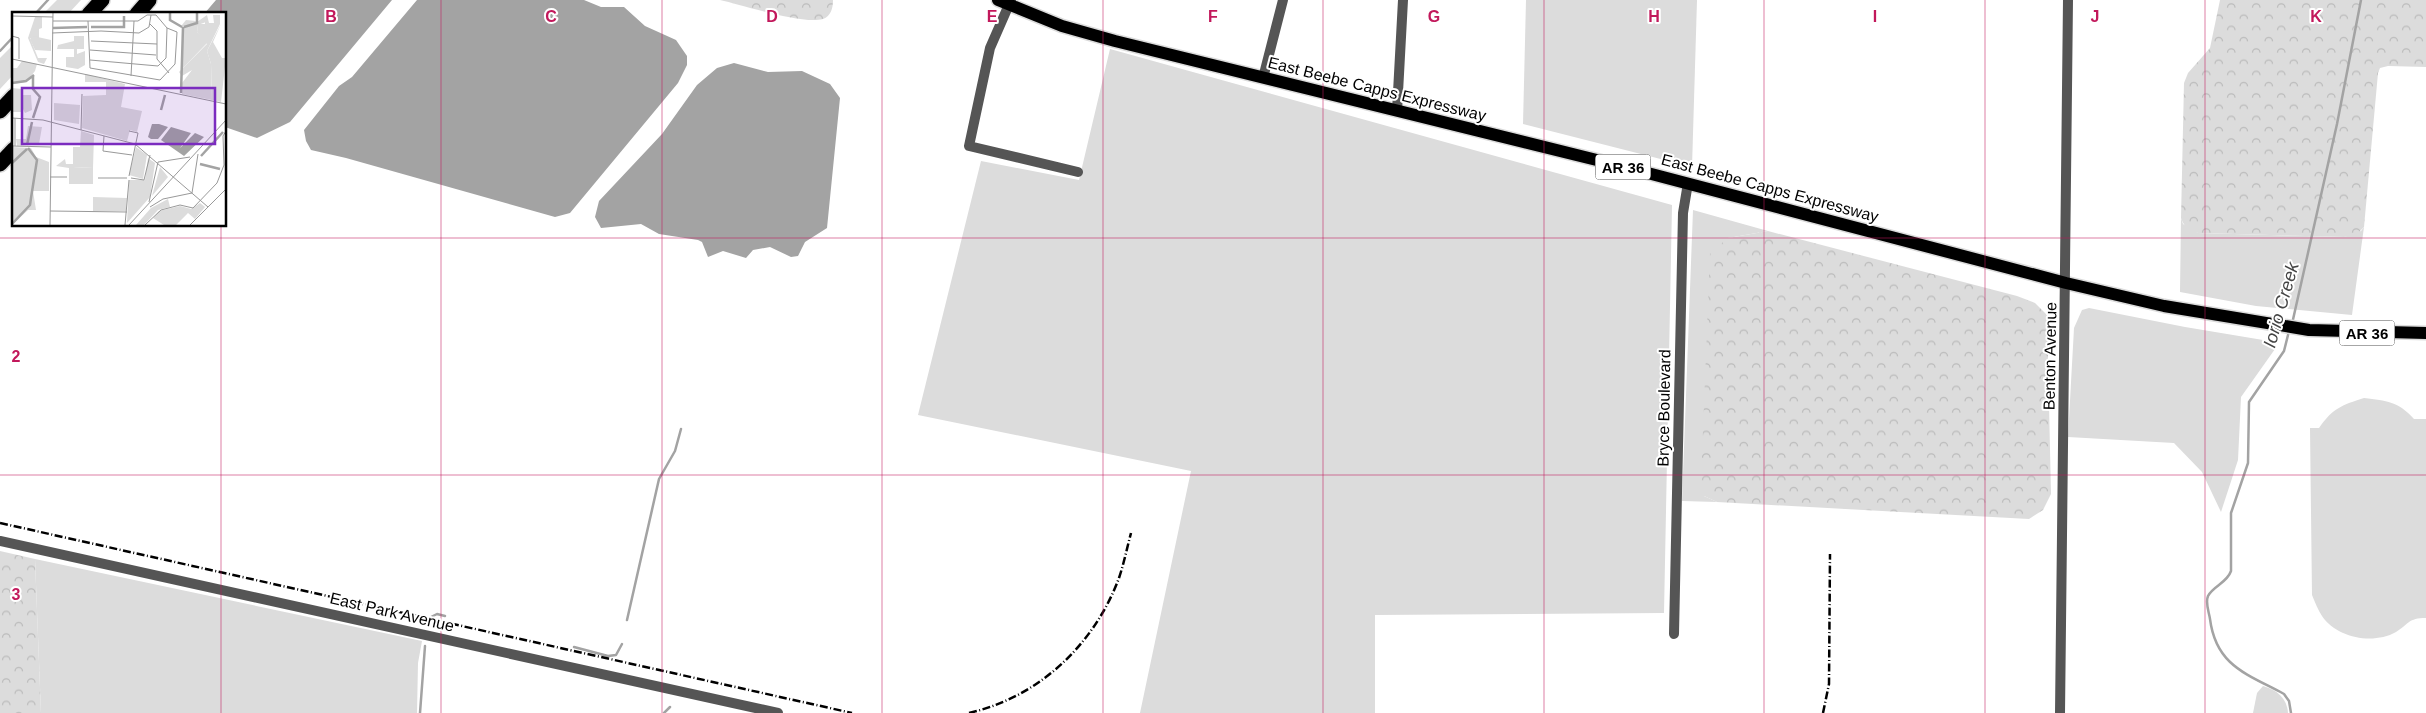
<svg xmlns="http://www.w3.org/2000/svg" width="2426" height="713" font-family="Helvetica,sans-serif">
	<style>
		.grass { fill: #dcdcdc }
		.forest { fill: url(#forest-crowns) }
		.water { fill: #a3a3a3 }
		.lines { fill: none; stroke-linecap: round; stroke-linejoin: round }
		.stream { stroke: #a3a3a3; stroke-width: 2.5 }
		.primary-casing { stroke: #dbdbdb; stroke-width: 15 }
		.motorway-casing { stroke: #dbdbdb; stroke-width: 18 }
		.minor { stroke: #555; stroke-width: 10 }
		.tertiary { stroke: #555; stroke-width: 10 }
		.primary { stroke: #000; stroke-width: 12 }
		.motorway { stroke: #000; stroke-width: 15 }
		.rail { stroke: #000; stroke-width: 2.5; stroke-dasharray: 8 2.5 1 2.5; stroke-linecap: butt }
		.grid { fill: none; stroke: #c2185b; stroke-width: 1; stroke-opacity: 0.55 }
		.labels { text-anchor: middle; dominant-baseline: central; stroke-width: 4; stroke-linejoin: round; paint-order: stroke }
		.shield { fill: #fff; stroke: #4c4c4c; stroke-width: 1 }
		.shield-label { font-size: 15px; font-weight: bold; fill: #000 }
		.street-label { font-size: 16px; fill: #000; stroke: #fff }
		.water-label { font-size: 18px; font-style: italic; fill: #444; stroke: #fff }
		.inset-river { fill: none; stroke: #a3a3a3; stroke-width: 2.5 }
		.inset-road { fill: none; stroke: #999; stroke-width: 1 }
		.view { fill: #7b2cbf; fill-opacity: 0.15; stroke: #7b2cbf; stroke-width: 2.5 }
		.inset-edge { fill: none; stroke: #000; stroke-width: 2.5 }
		.grid-label { font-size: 16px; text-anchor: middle; font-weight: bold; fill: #c2185b; stroke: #fff; stroke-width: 4; stroke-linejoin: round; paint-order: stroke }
	</style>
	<defs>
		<pattern id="forest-crowns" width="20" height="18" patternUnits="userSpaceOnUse" patternTransform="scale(1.25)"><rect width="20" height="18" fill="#dcdcdc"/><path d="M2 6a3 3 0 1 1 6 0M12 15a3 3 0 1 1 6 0" fill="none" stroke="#bbb"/></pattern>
	</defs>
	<rect width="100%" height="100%" fill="#fff"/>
	<!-- grass -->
	<g class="grass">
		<polygon points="57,0 81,0 68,14 43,14"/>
		<polygon points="1526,0 1697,0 1692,167 1523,124"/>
		<polygon points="14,44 14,74 0,89 0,58"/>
		<polygon points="1110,49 1672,205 1664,613 1375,615 1375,713 1140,713 1191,471 918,415 981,161 1079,180"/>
		<polygon points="1693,210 1768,231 1728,238 1704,496 1717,502 1682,501"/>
		<polygon points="2181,218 2183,224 2198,233 2344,237 2361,231 2364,227 2352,315 2256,306 2180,292"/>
		<polygon points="2089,308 2185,327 2275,342 2275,349 2241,397 2238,460 2221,512 2202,472 2174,443 2068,437 2074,328 2082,310"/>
		<path d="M2364,398C2387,401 2398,401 2414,419H2426V618C2408,618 2409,624 2396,632C2373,645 2337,638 2322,616C2318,610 2315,602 2312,595L2310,428H2319C2333,408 2342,405 2364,398Z"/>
		<polygon points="35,559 422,641 418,663 417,713 41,713"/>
		<path d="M2263,686C2277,690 2287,698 2288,713H2253L2257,693Z"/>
	</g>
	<!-- forest -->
	<g class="forest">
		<path d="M720,0H833C833,8 831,16 823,19C803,25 743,5 720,0Z"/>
		<path d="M2220,0H2426V67L2388,66L2380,68L2378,73L2364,227L2356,235L2344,237L2198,233C2189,231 2184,227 2181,218L2184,83L2188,73L2210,48Z"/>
		<polygon points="1768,231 2017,296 2035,303 2047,315 2051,494 2043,510 2029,519 1717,502 1704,496 1701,481 1710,253 1728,238"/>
		<polygon points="0,551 35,559 41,713 0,713"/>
	</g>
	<!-- water -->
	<g class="water">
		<polygon points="216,0 392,0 290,122 257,138 225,127 225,14 204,14"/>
		<polygon points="417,0 584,0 601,7 624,7 645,26 676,40 687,56 687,65 678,83 570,213 555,217 346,158 311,150 306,141 304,130 339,86 352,77"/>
		<polygon points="734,63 768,72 802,71 830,84 840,98 827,228 805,242 798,256 791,257 770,247 753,250 746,258 723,251 708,257 702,242 698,240 659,234 641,224 601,228 595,217 599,201 662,134 697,85 717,68"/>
	</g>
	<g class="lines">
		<!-- stream -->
		<g class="stream">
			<polyline points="35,14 48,0"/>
			<polyline points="0,51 14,36"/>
			<polyline points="2292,324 2337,124 2361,0"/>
			<path d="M2289,331L2284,351L2249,402L2248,463L2231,513V571C2227,583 2213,586 2208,596C2205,603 2209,612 2210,619C2216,666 2247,674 2284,694L2289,701L2291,713"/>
			<polyline points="431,617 437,614 445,616"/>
			<polyline points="627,620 659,479 675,451 681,429"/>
			<polyline points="574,647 608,656 616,655 622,644"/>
			<polyline points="420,713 425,646"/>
			<polyline points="664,713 670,707"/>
		</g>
		<defs>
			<polyline id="primary" points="998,0 1062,26 1115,41 1621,166 2066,283 2164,306 2309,330 2426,333"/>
			<g id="motorway">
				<polyline points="89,14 102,0"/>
				<polyline points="137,14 149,0"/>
				<polyline points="0,111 14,96"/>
				<polyline points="0,164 14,149"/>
			</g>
		</defs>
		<!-- primary casing -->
		<use href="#primary" class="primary-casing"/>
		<!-- motorway casing -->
		<use href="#motorway" class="motorway-casing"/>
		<!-- minor -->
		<g class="minor">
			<polyline points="1011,0 990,48 969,146 1078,172"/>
			<polyline points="1263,78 1283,0"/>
			<polyline points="1397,111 1403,0"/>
			<polyline points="1674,634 1683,213 1688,183"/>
		</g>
		<!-- tertiary -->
		<g class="tertiary">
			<polyline points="0,541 778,713"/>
			<polyline points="2060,713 2068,0"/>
		</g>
		<!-- primary -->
		<use href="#primary" class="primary"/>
		<!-- motorway -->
		<use href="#motorway" class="motorway"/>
		<!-- rail -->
		<g class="rail">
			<polyline points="0,523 852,713"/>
			<path d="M969,713C1039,697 1094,645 1119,578C1124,563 1127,548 1131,533"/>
			<polyline points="1823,713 1829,684 1830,554"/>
		</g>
	</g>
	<!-- grid -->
	<path class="grid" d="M221,0V14M441,0V713M662,0V713M882,0V713M1103,0V713M1323,0V713M1544,0V713M1764,0V713M1985,0V713M2205,0V713M221,225V713M0,238H2426M0,475H2426"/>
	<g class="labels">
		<!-- shield labels -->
		<g class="shield">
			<rect x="1595.5" y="154.5" width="55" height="25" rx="4"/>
			<rect x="2339.5" y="320.5" width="55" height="25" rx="4"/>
		</g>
		<g class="shield-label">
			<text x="1623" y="167">AR 36</text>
			<text x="2367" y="333">AR 36</text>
		</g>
		<!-- street labels -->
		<g class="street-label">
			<text transform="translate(1377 89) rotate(14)">East Beebe Capps Expressway</text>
			<text transform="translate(1770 188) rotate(15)">East Beebe Capps Expressway</text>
			<text transform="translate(2050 356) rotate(-89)">Benton Avenue</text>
			<text transform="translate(1664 408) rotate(-89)">Bryce Boulevard</text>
			<text transform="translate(392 612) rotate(13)">East Park Avenue</text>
		</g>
		<!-- water labels -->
		<g class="water-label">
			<text transform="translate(2281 305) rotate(-74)">Iorio Creek</text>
		</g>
	</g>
	<!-- overview -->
	<g transform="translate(12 12)">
		<rect width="214" height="214" fill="#fff"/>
		<path d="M195,3L197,11H202L201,3H208V12L195,39L199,52L200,88L170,82V71L180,58L170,64L167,60L195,32L185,20L186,12H193V10H185ZM23,5H30V16L27,17V27L18,26L26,46H35L32,52L26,50L16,26ZM73,62L113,72L109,95L130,99L125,120L118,118L115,129L70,116L71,84L94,83V70H73ZM0,76L10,77V83H19L20,98L13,101L10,95L9,100H0ZM69,119L82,123L81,156L61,155V135H68ZM124,135L135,143L131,167L117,163ZM136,146L143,151L138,185L115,211L117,168H133ZM81,185L115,186L114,199H81ZM156,187L158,195L146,198L132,213H124L139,196ZM188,191L193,195L183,207L176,201L164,213H152L141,206L147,199L168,194L179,197Z" fill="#dcdcdc"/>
		<path d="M174,8L194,10L186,13L185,20L196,30L170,57V13ZM209,12L201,30L210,46H214L209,90L200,88L199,52L195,39ZM21,24L39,28V39L23,38L18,27ZM62,24H72V37H65V42L73,39V53L66,57L54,55V45H62V37H45L46,33L62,29ZM10,49L25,52L23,59L14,70L0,72L1,56H5ZM42,91L68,93L67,112L42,108ZM16,114L30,115L27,132L5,134L4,127H14ZM0,135L19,136L24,145L37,150V179H21L24,198H16L0,213ZM53,147L54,152H61V155L81,156V172H57V156L44,154Z" fill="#dcdcdc"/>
		<path d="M148,155L156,165L140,184Z" fill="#dcdcdc"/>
		<path d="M140,112H147L156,115L146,127H139L136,125ZM159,115L179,121L168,136L183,121L192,125L172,144L149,128Z" fill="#a3a3a3"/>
		<path class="inset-river" d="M158,0V8L170,15M79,15H112V4M172,15L185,11V0M41,16L75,15M0,71L14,69L22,63M169,81L171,15M149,98L153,83M21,106L28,85L21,77V63M15,133L20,110M189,144L211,120M0,151L15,137M188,152L208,157M0,212L18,193L19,186L25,148L16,136"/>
		<path class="inset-road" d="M0,4L41,5M41,9H126L135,3H144L155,16L154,46L146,54L78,48M76,9L78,56L148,68L163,52L165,20L155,16M138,12L145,19V47L157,61M40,21L89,19L127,21L137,15L139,3M0,24L7,26V47M79,29L145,32M78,38L144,43M0,47L214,92M119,64L122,9M0,106L31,108L123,132L196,195M69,118L70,82M92,124L91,139L120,143M0,134L39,135M3,134V106M117,164L126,121L117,119M38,165H55M86,166H115M119,166L132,168L138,143M137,190L146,150L178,145M138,195L151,187L180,181L186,142M38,199L115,200M38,213L41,0M113,213L117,168M117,213L214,108M133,213L149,198L168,193L181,196L205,171L212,153L211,124L214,119M178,213L214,177"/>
		<path class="view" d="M10,76H203V132H10Z"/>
		<rect width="214" height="214" class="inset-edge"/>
	</g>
	<g class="grid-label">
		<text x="331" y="22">B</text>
		<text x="551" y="22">C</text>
		<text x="772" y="22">D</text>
		<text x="992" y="22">E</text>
		<text x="1213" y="22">F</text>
		<text x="1434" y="22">G</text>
		<text x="1654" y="22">H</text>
		<text x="1875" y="22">I</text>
		<text x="2095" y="22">J</text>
		<text x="2316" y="22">K</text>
		<text x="16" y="362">2</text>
		<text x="16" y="600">3</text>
	</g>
</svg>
